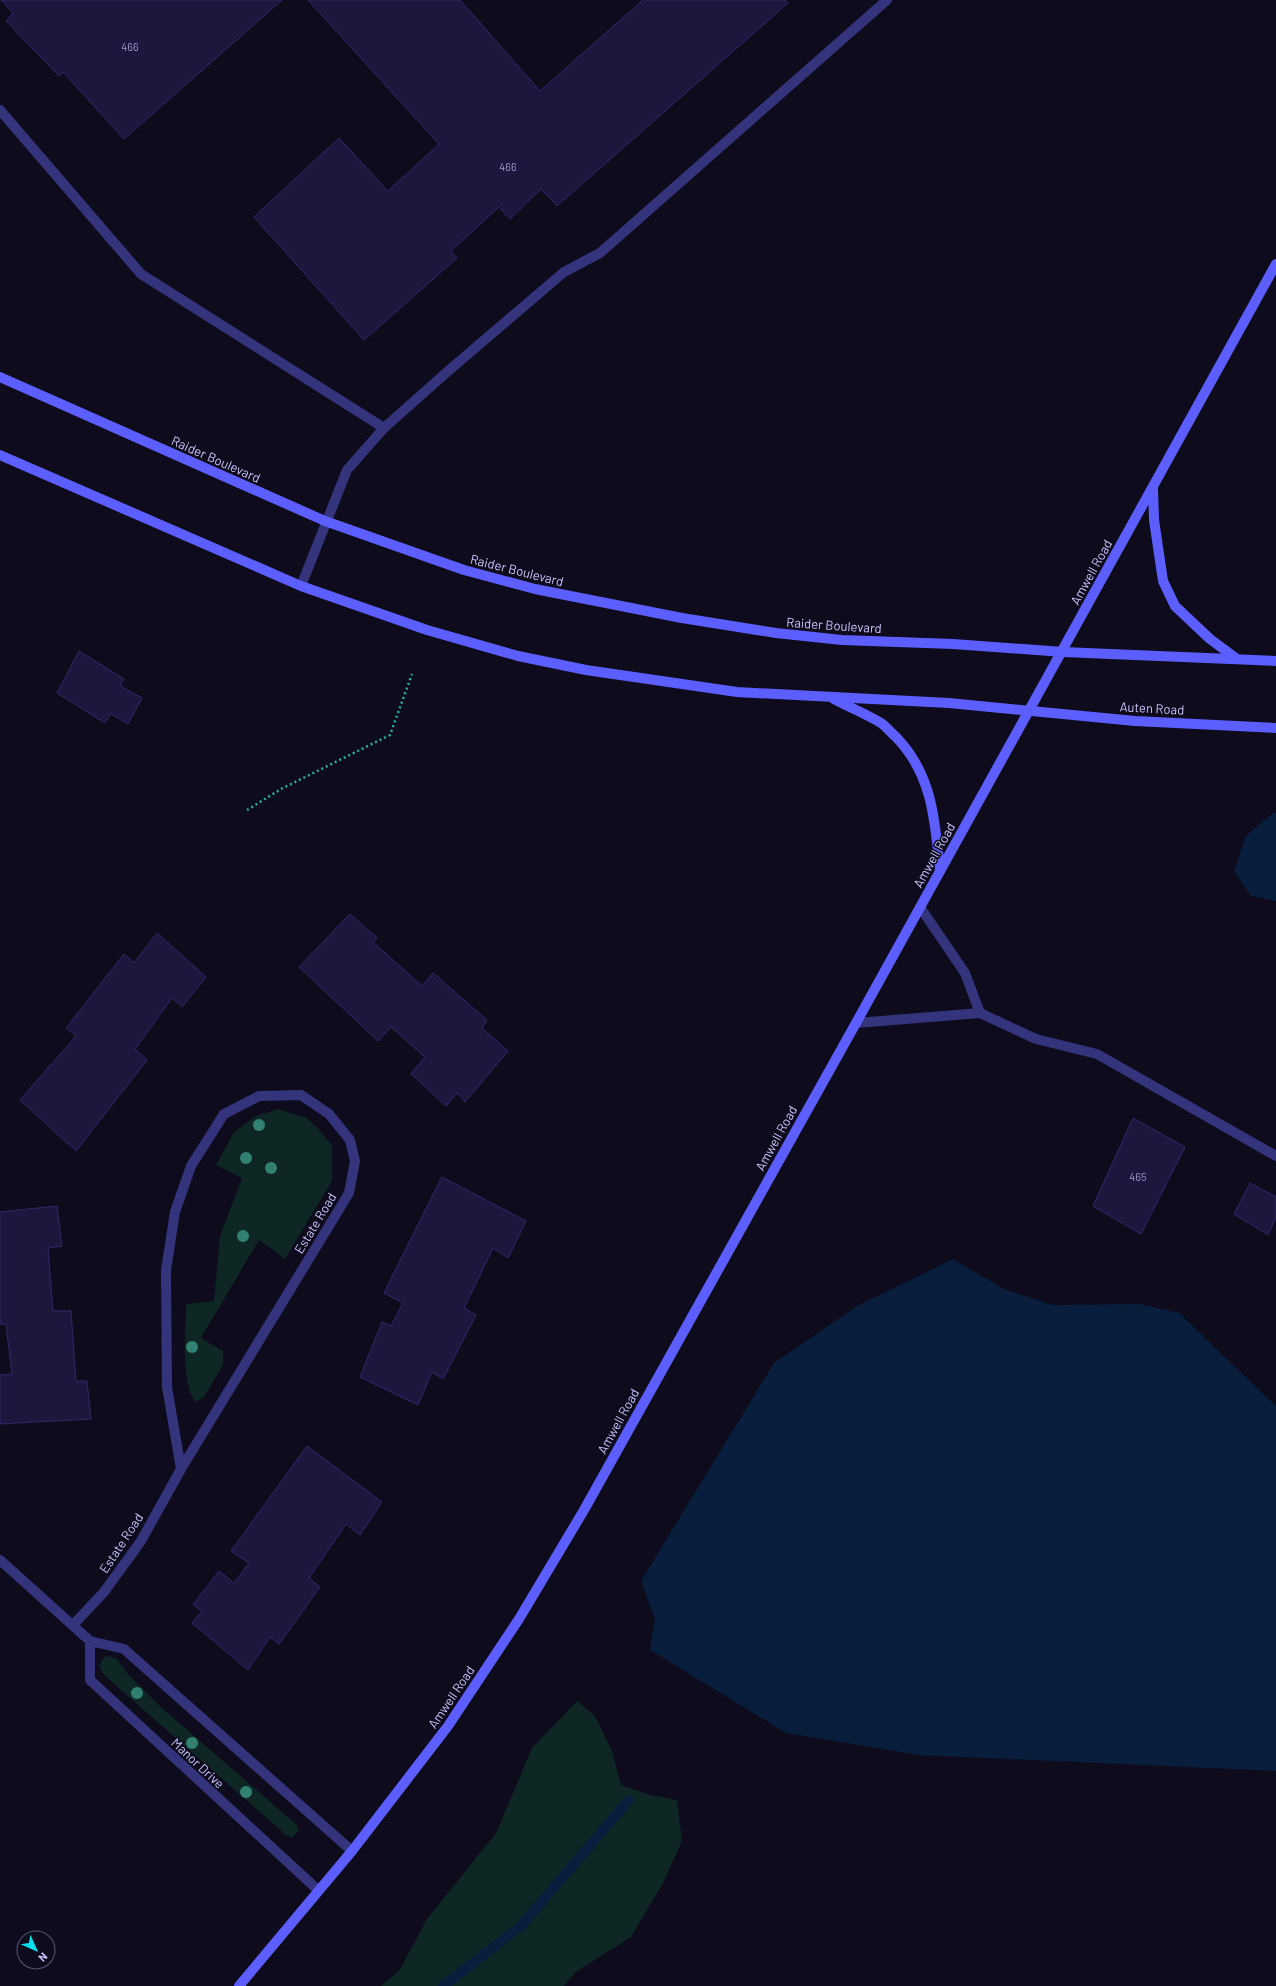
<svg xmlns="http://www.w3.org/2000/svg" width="1276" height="1986" font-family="Barlow,sans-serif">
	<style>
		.green { fill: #0e2624 }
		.water { fill: #091e3c }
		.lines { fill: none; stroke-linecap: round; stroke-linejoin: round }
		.stream { stroke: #091e3c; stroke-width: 10 }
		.building { fill: #1d163d; stroke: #32286a }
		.path { stroke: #2aafa2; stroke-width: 2.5; stroke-dasharray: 2 3; stroke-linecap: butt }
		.lane { stroke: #34347c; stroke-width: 10 }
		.secondary { stroke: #5c5eff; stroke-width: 10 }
		.tree { fill: #328071 }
		.labels { text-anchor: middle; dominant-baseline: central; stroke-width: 3; stroke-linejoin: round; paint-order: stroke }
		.number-label { font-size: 11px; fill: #9f99ce }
		.street-label { font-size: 13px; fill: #cac5ff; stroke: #0d0b1c }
	</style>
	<rect width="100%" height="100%" fill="#0d0b1c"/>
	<!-- green -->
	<g class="green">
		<path d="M278,1109L305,1117L318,1128L332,1146V1181L285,1259L259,1240L201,1338L223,1351V1365L204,1397L195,1402C180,1378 186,1332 186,1304L214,1301L220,1236L242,1178L216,1165L234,1132L256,1116Z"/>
		<polygon points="105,1656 116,1658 128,1674 162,1708 297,1825 299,1830 292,1838 287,1836 104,1675 99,1665"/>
		<polygon points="577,1701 595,1716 612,1751 621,1785 651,1795 677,1800 682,1841 663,1883 631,1937 576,1972 564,1986 381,1986 399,1971 427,1919 496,1833 532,1748"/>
	</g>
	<!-- water -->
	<g class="water">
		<polygon points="1273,813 1276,813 1276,901 1251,896 1234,871 1246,836"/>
		<polygon points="953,1259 1004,1289 1053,1305 1140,1304 1179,1313 1276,1406 1276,1771 919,1755 786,1733 650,1650 655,1619 641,1581 774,1363 857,1306"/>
	</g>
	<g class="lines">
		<!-- stream -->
		<polyline class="stream" points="443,1986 521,1926 629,1800"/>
	</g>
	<!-- building -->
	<g class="building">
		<polygon points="1,0 282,0 124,139 63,72 59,76 6,21 13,13"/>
		<polygon points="308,0 460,0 540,91 643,0 785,0 788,3 557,206 541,189 510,219 499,207 451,251 457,258 364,340 254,217 339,138 388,191 439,144"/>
		<polygon points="79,651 124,679 120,686 142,698 128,724 111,714 105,723 57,693"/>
		<polygon points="350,914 377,938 373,942 422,986 433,973 487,1020 482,1028 508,1051 465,1102 457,1093 446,1106 411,1074 425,1057 391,1027 378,1041 299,967"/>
		<polygon points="157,933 206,977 182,1007 172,998 135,1049 147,1060 76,1151 20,1100 76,1036 66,1028 124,954 134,963"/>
		<polygon points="1133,1118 1185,1147 1141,1234 1093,1206"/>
		<polygon points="442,1177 526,1221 508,1258 493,1248 464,1308 476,1315 443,1379 432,1372 418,1405 360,1377 382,1322 391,1326 403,1303 384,1293"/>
		<polygon points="1250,1183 1276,1197 1276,1217 1268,1235 1234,1214"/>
		<polygon points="57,1206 62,1246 48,1248 53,1311 71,1311 76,1381 87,1381 91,1419 0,1424 0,1375 12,1374 6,1324 0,1324 0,1212"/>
		<polygon points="307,1446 382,1502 360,1535 346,1524 309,1578 320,1587 279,1644 270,1637 248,1670 192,1623 202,1611 193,1605 219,1571 234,1583 249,1563 231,1551"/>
	</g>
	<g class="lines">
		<!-- path -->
		<polyline class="path" points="247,810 281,789 390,735 412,674"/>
		<!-- lane -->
		<g class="lane">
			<polyline points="0,110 141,274 384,428"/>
			<polyline points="301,586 347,470 384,428 447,372 564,272 600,253 887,0"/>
			<polyline points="920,907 965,973 980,1013"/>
			<polyline points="856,1023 980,1013 1036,1039 1097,1054 1276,1156"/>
			<polyline points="0,1560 90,1641 124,1649 352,1851"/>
			<polyline points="73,1625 104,1592 141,1541 181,1469 349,1193 355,1161 350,1140 329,1114 301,1095 259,1096 224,1114 191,1166 175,1212 166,1270 167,1387 181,1469"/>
			<polyline points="90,1641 90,1680 318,1890"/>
		</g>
		<!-- secondary -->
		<g class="secondary">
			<polyline points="0,377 325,521 464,570 535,589 682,618 776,633 842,640 953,644 1063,652 1276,661"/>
			<polyline points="0,455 301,586 427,630 518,656 586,670 737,692 949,703 1135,721 1276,728"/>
			<polyline points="1153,489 1154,520 1163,581 1175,606 1210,639 1237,659"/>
			<path d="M834,699C849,707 866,714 881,723C886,726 891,733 896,737C933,775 935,822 940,871"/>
			<polyline points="239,1986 352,1851 448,1726 519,1619 584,1510 856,1023 1276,264"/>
		</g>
	</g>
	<!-- trees -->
	<g class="tree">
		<circle cx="259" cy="1125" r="6"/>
		<circle cx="246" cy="1158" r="6"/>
		<circle cx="271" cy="1168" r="6"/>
		<circle cx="243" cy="1236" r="6"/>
		<circle cx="192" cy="1347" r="6"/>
		<circle cx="137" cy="1693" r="6"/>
		<circle cx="192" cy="1743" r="6"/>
		<circle cx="246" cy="1792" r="6"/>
	</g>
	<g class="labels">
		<!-- number labels -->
		<g class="number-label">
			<text x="130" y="46">466</text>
			<text x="508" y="166">466</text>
			<text x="1138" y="1176">465</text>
		</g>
		<!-- street labels -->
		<g class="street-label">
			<text transform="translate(216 459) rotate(24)">Raider Boulevard</text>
			<text transform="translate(517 570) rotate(14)">Raider Boulevard</text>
			<text transform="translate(1091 572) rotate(-61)">Amwell Road</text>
			<text transform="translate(834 625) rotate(4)">Raider Boulevard</text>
			<text transform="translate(1152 708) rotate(3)">Auten Road</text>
			<text transform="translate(934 855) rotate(-61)">Amwell Road</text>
			<text transform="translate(776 1138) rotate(-61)">Amwell Road</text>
			<text transform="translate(315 1223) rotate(-59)">Estate Road</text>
			<text transform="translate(618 1421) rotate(-61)">Amwell Road</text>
			<text transform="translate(121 1543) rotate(-57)">Estate Road</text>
			<text transform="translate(451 1697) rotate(-56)">Amwell Road</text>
			<text transform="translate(198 1763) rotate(43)">Manor Drive</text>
		</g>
	</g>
	<!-- north arrow -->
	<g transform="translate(36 1950) rotate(135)"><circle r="19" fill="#0d0b1c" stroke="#595577"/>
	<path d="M0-3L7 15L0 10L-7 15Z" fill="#00e1f0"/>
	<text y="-6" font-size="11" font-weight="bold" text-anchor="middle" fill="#cac5ff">N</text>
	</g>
</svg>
